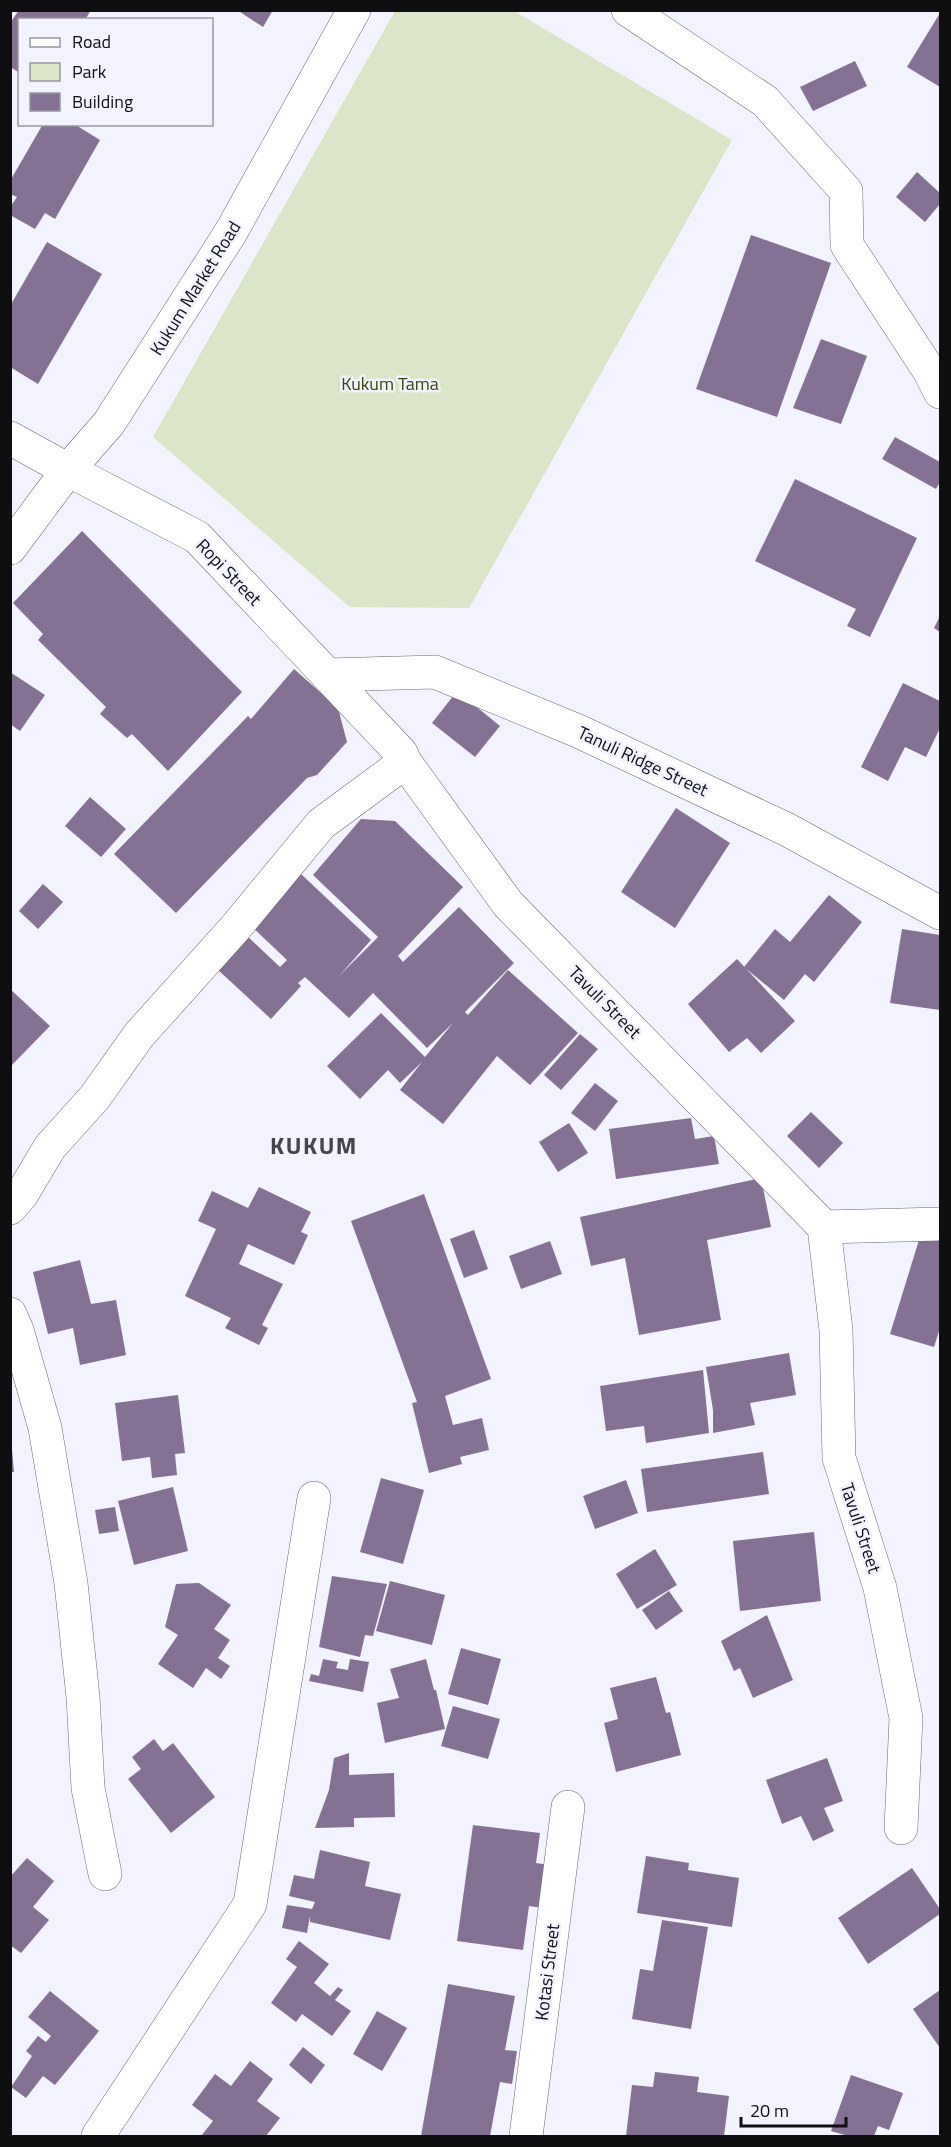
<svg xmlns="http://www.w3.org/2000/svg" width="951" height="2147" font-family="'Titillium Web',sans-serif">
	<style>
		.green { fill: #dbe5c7 }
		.building { fill: #847193 }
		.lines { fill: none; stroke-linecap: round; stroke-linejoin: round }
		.minor-casing { stroke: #686872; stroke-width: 34 }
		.minor { stroke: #fff; stroke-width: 33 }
		.labels { text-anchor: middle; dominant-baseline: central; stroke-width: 5; stroke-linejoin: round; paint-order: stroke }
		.street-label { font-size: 18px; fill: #0f0f12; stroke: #f2f3fe }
		.park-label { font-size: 18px; fill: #364505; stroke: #f2f3fe }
		.district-label { font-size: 24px; font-weight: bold; letter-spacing: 1.5px; fill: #44454e; stroke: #f2f3fe }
	</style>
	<rect width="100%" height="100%" fill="#f2f3fe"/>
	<!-- green -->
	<polygon class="green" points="395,11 514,11 732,140 469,608 350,607 153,437"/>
	<!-- building -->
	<g class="building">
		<polygon points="19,10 91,10 85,20 20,20 20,73 10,67 10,23"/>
		<polygon points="237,10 273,10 263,27"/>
		<polygon points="940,13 940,87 907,67"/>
		<polygon points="855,61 867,86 813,111 800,87"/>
		<polygon points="43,124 74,124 100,140 55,219 45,213 35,229 10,215 10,207 17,197 10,194 10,181"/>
		<polygon points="917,172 940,193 940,204 925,222 896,197"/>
		<polygon points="751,235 831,263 777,417 696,389"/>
		<polygon points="47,242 102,274 38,384 10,367 10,306"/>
		<polygon points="821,339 867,356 841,424 793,408"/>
		<polygon points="895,437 940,462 940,482 936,489 882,459"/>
		<polygon points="795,479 917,538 870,637 847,626 856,609 755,561"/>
		<polygon points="82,531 242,692 168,771 132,734 127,738 100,714 106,707 38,640 43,634 13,603"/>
		<polygon points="940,616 940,632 934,628"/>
		<polygon points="294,669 338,708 347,742 317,775 307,778 176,913 114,854 248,716 251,719"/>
		<polygon points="10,672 45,695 20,731 10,724"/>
		<polygon points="903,683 940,701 940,728 926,757 905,747 888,781 861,767"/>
		<polygon points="457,691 500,726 475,757 432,723"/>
		<polygon points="90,797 126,829 101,857 65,826"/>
		<polygon points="676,808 730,843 675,928 621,892"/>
		<polygon points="361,819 395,821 463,887 398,956 403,962 459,907 514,963 465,1012 468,1015 508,970 578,1033 530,1085 497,1056 443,1124 400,1090 422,1062 400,1083 388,1070 360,1099 327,1066 381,1013 425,1057 453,1023 427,1048 373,993 349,1018 305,977 298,983 301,986 271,1019 217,969 247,936 280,967 287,960 250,925 300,873 371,940 339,976 378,937 313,875"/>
		<polygon points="43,884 63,902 38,929 19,911"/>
		<polygon points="829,895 862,922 814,982 805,974 784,1000 744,967 775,929 790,942"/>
		<polygon points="902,929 940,935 940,1010 890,1003"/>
		<polygon points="737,959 795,1021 761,1053 747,1038 729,1052 688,1004"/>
		<polygon points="10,989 50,1026 10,1067"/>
		<polygon points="580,1034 598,1049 561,1090 544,1075"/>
		<polygon points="595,1083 618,1101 595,1131 571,1113"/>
		<polygon points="811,1112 843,1143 819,1168 787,1136"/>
		<polygon points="691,1118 695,1139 714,1136 719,1164 616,1179 609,1129"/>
		<polygon points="569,1123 588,1153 558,1172 539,1142"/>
		<polygon points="761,1178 771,1227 707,1240 721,1320 639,1335 625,1258 591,1266 580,1217"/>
		<polygon points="259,1187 311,1212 301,1232 308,1235 294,1265 248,1244 239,1264 283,1284 262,1325 268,1328 259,1345 225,1328 231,1318 185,1296 216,1229 198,1221 212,1191 248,1208"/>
		<polygon points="424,1194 491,1379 445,1396 453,1425 482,1418 489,1450 460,1457 462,1464 429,1473 412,1403 417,1402 351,1221"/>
		<polygon points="923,1227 940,1232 940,1328 934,1347 890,1334"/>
		<polygon points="474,1230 488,1269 464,1278 450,1239"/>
		<polygon points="550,1241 562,1274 521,1289 509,1256"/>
		<polygon points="80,1260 91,1304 116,1300 126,1355 80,1365 73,1328 48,1334 33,1272"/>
		<polygon points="789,1353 796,1395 750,1403 755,1425 713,1433 713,1410 706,1367"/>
		<polygon points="703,1370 709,1433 646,1443 644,1426 606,1431 600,1386"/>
		<polygon points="178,1395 185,1453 175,1454 177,1475 152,1478 150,1457 122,1461 115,1403"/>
		<polygon points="10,1449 12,1449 14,1472 10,1472"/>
		<polygon points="763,1452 769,1494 647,1512 641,1469"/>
		<polygon points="381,1478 424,1490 403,1564 360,1552"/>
		<polygon points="626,1480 638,1513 595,1529 583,1496"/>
		<polygon points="173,1487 188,1551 134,1565 118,1501"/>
		<polygon points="115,1507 119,1531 99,1534 95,1510"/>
		<polygon points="814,1532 821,1601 740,1611 733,1541"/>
		<polygon points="655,1549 677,1585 637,1609 616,1574"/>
		<polygon points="332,1576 387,1584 373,1636 365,1635 360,1657 319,1647"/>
		<polygon points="390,1581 445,1595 432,1645 376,1631"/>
		<polygon points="199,1583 231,1605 214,1629 230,1640 218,1658 230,1666 221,1679 206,1668 193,1688 158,1664 178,1635 165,1627 176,1584"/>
		<polygon points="669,1591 683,1611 656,1630 642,1610"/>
		<polygon points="767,1615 793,1680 753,1698 740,1668 734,1671 721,1641"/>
		<polygon points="461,1648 501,1659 488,1705 448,1694"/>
		<polygon points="323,1659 338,1662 336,1668 348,1670 350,1659 369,1662 363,1692 309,1681 311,1674 319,1676"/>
		<polygon points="426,1659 434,1690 436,1690 445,1729 385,1743 377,1703 399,1698 390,1669"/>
		<polygon points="656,1677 666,1713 670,1712 681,1755 616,1772 604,1723 618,1719 610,1688"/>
		<polygon points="453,1706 500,1719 488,1759 441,1746"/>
		<polygon points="154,1739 163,1751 173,1743 215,1797 171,1833 128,1779 141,1769 132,1757"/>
		<polygon points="349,1753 349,1775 394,1773 395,1817 354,1818 354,1827 315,1828 329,1790 334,1758"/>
		<polygon points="827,1758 843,1801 824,1808 834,1831 813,1841 801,1816 782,1824 766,1780"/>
		<polygon points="473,1825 540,1833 536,1863 550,1865 543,1908 529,1906 523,1950 457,1941"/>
		<polygon points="320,1850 370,1862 365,1886 401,1894 390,1940 310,1922 310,1916 307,1933 282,1928 287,1905 312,1909 315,1902 289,1896 294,1875 314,1879"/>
		<polygon points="646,1856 689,1863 688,1870 739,1878 732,1927 637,1913"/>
		<polygon points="27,1858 54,1881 33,1907 49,1920 21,1953 10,1945 10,1877"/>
		<polygon points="912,1868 940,1909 940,1914 868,1964 838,1918"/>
		<polygon points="662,1920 708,1927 691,2029 632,2019 640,1969 653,1971"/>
		<polygon points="299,1941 329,1964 314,1983 330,1996 338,1987 343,1990 335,2000 351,2011 332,2036 302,2014 296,2022 271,2003 297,1967 286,1959"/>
		<polygon points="448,1984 515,1996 505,2050 517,2051 512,2084 500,2082 490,2136 421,2136"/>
		<polygon points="940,1990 940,2048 913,2009"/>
		<polygon points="50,1991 99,2031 55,2085 43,2076 26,2098 11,2087 32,2056 26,2051 38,2036 46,2042 51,2036 28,2017"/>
		<polygon points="377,2011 407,2028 382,2071 353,2054"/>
		<polygon points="303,2047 325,2065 311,2084 289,2065"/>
		<polygon points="250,2061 273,2079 257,2101 280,2118 266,2136 201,2136 213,2121 192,2105 215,2074 231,2086"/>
		<polygon points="655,2072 699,2077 697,2092 729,2096 724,2136 626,2136 632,2085 653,2087"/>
		<polygon points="851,2075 903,2093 889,2130 878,2126 874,2136 848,2136 831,2131"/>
	</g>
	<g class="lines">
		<defs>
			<g id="minor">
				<polyline points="628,10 765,101 846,191 847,245 930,372 940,392"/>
				<polyline points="10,438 68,470 197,537 401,753 405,762 508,904 824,1227 836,1330 839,1458 880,1588 906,1718 901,1828"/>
				<polyline points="10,548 68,470 109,423 231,232 354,10"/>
				<polyline points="327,675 435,672 578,731 786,829 940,913"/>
				<polyline points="10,1208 22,1194 50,1147 95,1097 139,1035 236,927 321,824 405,762"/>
				<polyline points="824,1227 940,1224"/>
				<polyline points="10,1314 17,1330 45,1428 71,1583 83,1697 88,1788 105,1874"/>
				<polyline points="98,2136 250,1904 314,1498"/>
				<polyline points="526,2136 568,1807"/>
			</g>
		</defs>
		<!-- minor casing -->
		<use href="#minor" class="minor-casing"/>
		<!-- minor -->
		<use href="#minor" class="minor"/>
	</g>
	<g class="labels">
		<!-- street labels -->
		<g class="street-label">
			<text transform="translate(195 288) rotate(-58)">Kukum Market Road</text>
			<text transform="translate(229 572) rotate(46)">Ropi Street</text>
			<text transform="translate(643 761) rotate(25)">Tanuli Ridge Street</text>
			<text transform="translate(605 1002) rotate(45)">Tavuli Street</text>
			<text transform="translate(861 1528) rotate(72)">Tavuli Street</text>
			<text transform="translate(547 1972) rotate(-83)">Kotasi Street</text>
		</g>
		<!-- park labels -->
		<g class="park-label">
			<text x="390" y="383">Kukum Tama</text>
		</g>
		<!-- district labels -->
		<g class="district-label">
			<text x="314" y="1145">KUKUM</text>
		</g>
	</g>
	<!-- border -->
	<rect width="951" height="2147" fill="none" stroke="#0f0f12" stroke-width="24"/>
	<!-- legend -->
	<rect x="18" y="18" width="195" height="108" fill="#f2f3fe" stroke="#9798a0" stroke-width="1.5"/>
	<rect x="30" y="38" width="30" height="9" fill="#ffffff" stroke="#9798a0" stroke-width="1.5"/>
	<text x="72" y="48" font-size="18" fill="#0f0f12">Road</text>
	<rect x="30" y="63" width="30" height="18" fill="#dbe5c7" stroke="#9798a0" stroke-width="1.5"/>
	<text x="72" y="78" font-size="18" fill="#0f0f12">Park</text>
	<rect x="30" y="93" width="30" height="18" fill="#847193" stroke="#9798a0" stroke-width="1.5"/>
	<text x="72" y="108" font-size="18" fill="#0f0f12">Building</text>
	<!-- scale -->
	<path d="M741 2117v9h105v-9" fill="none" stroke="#0f0f12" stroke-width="3"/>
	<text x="750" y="2117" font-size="18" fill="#0f0f12" stroke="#f2f3fe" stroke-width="4.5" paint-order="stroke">20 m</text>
</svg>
